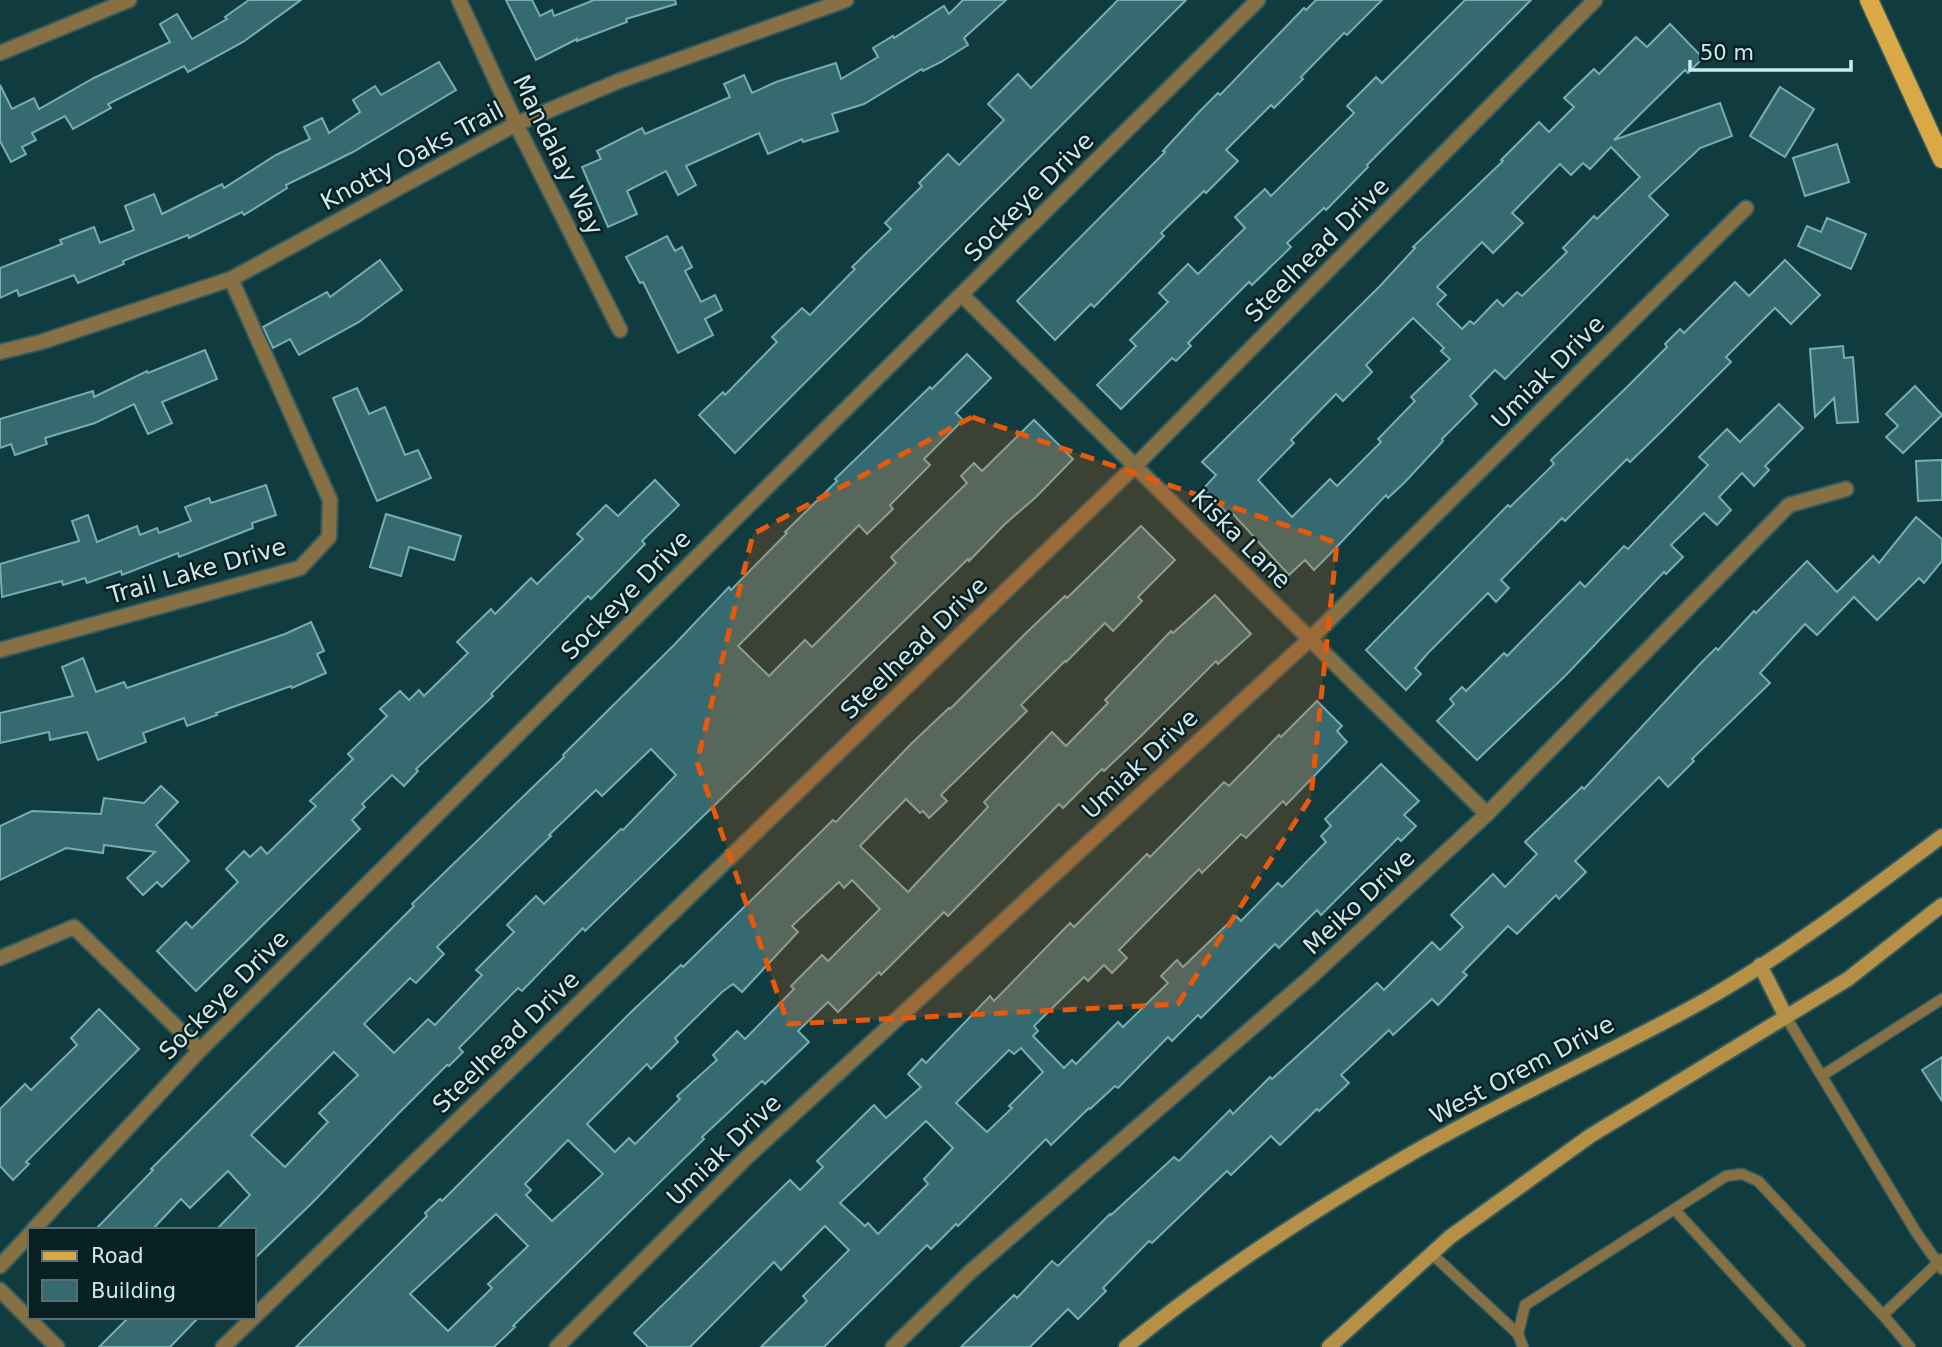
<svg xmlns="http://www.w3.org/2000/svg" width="1942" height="1347" font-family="'DejaVu Sans',sans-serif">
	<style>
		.building { fill: #356b70; stroke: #77aeb2; stroke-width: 2; fill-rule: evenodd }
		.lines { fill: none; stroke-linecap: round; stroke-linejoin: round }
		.lane-casing { stroke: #335b5e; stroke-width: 13 }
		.street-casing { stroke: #335b5e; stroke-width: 18 }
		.secondary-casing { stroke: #335b5e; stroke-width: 18 }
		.primary-casing { stroke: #335b5e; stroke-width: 21 }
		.lane { stroke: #877044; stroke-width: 10 }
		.street { stroke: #877044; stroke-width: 14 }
		.secondary { stroke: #b69046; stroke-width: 14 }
		.primary { stroke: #d9a945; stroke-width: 18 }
		.marked { fill: #e8590c; fill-opacity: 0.2; stroke: #e8590c; stroke-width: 5; stroke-dasharray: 14 9; stroke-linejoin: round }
		.labels { text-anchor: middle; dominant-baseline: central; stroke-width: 5; stroke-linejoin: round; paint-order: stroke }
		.street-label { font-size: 24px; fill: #cee9eb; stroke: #092022 }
	</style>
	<rect width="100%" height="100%" fill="#113c3f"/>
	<!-- building -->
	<g class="building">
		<polygon points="249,0 301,0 243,42 188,72 184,66 108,104 111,108 73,129 65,116 32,133 36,140 22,147 26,154 11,162 0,141 0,85 12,109 34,98 39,109 94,78 170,42 160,24 177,14 192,39 227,19 225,17"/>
		<polygon points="506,0 532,0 540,16 552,10 554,16 594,0 675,0 676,4 626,19 627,22 577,41 577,39 536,60"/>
		<polygon points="963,0 1006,0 964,38 968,45 941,62 923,71 922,69 864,104 832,114 838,131 803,142 802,139 768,154 759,133 686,166 696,185 678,195 666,171 627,191 637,214 608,227 582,167 601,159 597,151 642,128 645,134 730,97 724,84 744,75 752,93 776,82 836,63 841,79 878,57 873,48 893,36 894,38 944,6 949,14"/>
		<polygon points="1118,0 1186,0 735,453 699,415 723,392 725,395 777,342 772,337 802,308 810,315 855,269 852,267 891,229 885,223 922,186 919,183 948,154 959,165 1004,120 988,104 1018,74 1031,88"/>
		<polygon points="1316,0 1382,0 1347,35 1344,33 1301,77 1303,79 1274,108 1271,105 1226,150 1238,161 1206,193 1204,191 1161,233 1164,236 1094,307 1091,304 1055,340 1017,301 1165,152 1163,151 1200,111 1218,93 1220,95 1304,8 1306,10"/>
		<polygon points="1465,0 1531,0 1367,165 1368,167 1326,210 1324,208 1287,243 1291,247 1252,285 1249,282 1188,343 1191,346 1176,361 1172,358 1121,409 1097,385 1136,346 1130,340 1168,302 1159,293 1188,264 1198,274 1245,228 1235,217 1265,189 1271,196 1354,113 1347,106 1376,77 1382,83"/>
		<path d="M1670,24L1703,58L1688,73L1685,70L1614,140L1720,103L1732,136L1700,148L1649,196L1668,215L1505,379L1495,370L1470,396L1477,404L1442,439L1443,441L1405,482L1388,498L1386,495L1328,556L1314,570L1305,560L1289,575L1232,513L1229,515L1203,489L1216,475L1202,462L1380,286L1415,248L1413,247L1503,161L1501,160L1539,122L1549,132L1574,107L1564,98L1594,69L1599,74L1636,37L1647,47ZM1611,147L1640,177L1597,219L1594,216L1563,248L1567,252L1522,296L1517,292L1503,306L1497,300L1474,324L1470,321L1462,329L1437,304L1446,295L1437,287L1482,242L1493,253L1523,223L1512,213L1560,164L1571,175L1583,163L1590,169ZM1413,318L1444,348L1441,351L1450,359L1411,397L1415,401L1378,439L1381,442L1337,486L1330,479L1292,517L1258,480L1294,443L1291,440L1336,394L1343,401L1372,372L1366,365Z"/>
		<polygon points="439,62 456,90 353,152 286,185 287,188 244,215 242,212 189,238 188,235 123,261 124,264 78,283 74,275 19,296 17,290 0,298 0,268 62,244 60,240 94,227 100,243 134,230 125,206 154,194 162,214 222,184 224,188 276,155 310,139 304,127 322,118 329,133 360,112 353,100 375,86 381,95"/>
		<polygon points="1780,87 1814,109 1785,157 1750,136"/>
		<polygon points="1837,144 1849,182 1805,196 1793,158"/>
		<polygon points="1827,218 1866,234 1851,269 1798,246 1807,226 1821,232"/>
		<polygon points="667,236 675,251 682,247 692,267 685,271 701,302 715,295 722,310 705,319 713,335 678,353 643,282 640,283 626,257"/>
		<polygon points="380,260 402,290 359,322 299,355 290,339 273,348 263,327 327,292 330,297"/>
		<polygon points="1785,260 1820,295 1791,324 1775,308 1726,357 1731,362 1667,426 1630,462 1627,459 1565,521 1562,518 1501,580 1509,588 1496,602 1488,593 1428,653 1415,668 1421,674 1406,690 1366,650 1508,505 1510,507 1554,464 1551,460 1627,387 1667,347 1665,344 1680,329 1684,333 1735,282 1749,296"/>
		<polygon points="1843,346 1844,358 1853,357 1858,422 1837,423 1834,398 1815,417 1810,349"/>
		<polygon points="205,350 217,379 162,402 172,423 148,434 134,404 95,423 45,438 47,444 15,455 11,444 0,448 0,419 93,391 94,397 147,371 148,373"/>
		<path d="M967,354L991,378L956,413L963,420L924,459L930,465L890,505L893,509L867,534L859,525L738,646L769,676L805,640L812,647L896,563L891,557L967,483L961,476L974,463L982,471L1034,420L1073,459L1036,497L1005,524L969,561L968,559L585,931L583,928L522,991L518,988L459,1048L463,1052L449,1066L447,1065L397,1115L313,1202L254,1259V1230H216L250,1195L228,1171L190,1208L181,1199L152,1230H95L153,1170L151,1169L414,906L412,904L564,757L563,755L674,645L729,587L731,590L787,533L785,532L837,481L835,479L930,387L932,389ZM651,749L676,775L623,830L621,829L544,904L536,896L507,925L514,932L476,970L482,975L435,1025L428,1019L394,1053L364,1024L410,978L416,983L444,954L437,947L521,865L551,836L549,835L596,790L602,796ZM334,1052L358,1075L319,1113L328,1122L285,1167L251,1135Z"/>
		<polygon points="1915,386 1942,415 1903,453 1886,437 1898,426 1886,414"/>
		<polygon points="357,388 369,414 385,407 405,455 418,450 431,478 377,501 333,398"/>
		<polygon points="1779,404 1803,428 1765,466 1769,470 1754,486 1742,473 1719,497 1731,510 1717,525 1704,513 1671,545 1683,557 1666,574 1664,572 1566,675 1477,760 1437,721 1454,704 1450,699 1462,687 1466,691 1504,653 1507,656 1580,582 1585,587 1624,546 1628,549 1708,465 1699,457 1727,429 1740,442"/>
		<polygon points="1942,460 1942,500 1918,501 1916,461"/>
		<polygon points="655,480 679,505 642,541 645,544 591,599 588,596 491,694 493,696 416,769 418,771 404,786 392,775 362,804 365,807 352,820 360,829 196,991 157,951 186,922 192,928 238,882 226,869 244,851 250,857 261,847 267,854 316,806 310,801 353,759 348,754 387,716 380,709 400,691 409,700 419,690 424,696 468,653 457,642 491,609 495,614 531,578 537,584 583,539 577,534 606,505 618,516"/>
		<polygon points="266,485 276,515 252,523 253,528 179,557 178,553 122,575 121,571 87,583 85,578 63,585 62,581 2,597 0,564 79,541 72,521 88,515 97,542 137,526 140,535 157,528 159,533 191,521 185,507 209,498 211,503"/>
		<polygon points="386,514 461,536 454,560 409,547 401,576 370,567"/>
		<polygon points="1916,517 1942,539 1942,561 1924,583 1919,578 1877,620 1854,597 1817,635 1805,624 1760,673 1770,683 1692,759 1694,761 1668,787 1659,777 1575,861 1586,872 1559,899 1556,895 1517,934 1508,926 1463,972 1467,975 1438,1005 1432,999 1393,1035 1389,1030 1341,1075 1349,1083 1319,1111 1317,1109 1280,1145 1271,1136 1231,1175 1227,1171 1152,1243 1149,1241 1103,1288 1106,1291 1078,1319 1068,1309 1030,1347 961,1347 1014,1295 1017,1298 1052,1261 1058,1266 1110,1214 1111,1215 1174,1157 1179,1161 1230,1110 1233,1114 1270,1077 1272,1079 1377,983 1384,990 1432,942 1440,950 1463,927 1451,915 1493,874 1505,887 1537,854 1525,842 1582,787 1584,789 1700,664 1716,648 1718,650 1754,611 1756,613 1807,561 1837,592 1873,556 1879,563"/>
		<path d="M1141,526L1175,560L1138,597L1142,601L1113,631L1105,623L1066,662L1065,661L1021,705L1027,711L941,795L947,801L929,818L923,811L920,813L906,799L860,846L908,892L988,807L984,802L1052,732L1066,746L1108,703L1105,700L1171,631L1173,633L1215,595L1251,634L1218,664L1216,661L1141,736L1104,771L1102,769L1063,808L1059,804L948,916L944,912L881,975L879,972L838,1012L828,1002L798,1031L809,1042L765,1084L762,1081L702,1137L704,1139L513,1326L515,1327L494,1347H296L427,1216L425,1213L440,1199L442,1201L630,1013L681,965L683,967L833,820L836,822L911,744L949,708L950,709L1026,633L1065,596L1067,598ZM852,880L880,909L828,961L822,955L791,986L794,989L745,1039L737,1031L713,1055L717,1060L677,1096L680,1099L635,1144L629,1138L615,1152L587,1124L647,1064L651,1069L678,1042L675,1038L722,992L733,984L742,992L798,932L792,926L839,882L844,888ZM568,1140L603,1174L552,1221L526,1195L531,1190L525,1184ZM496,1214L528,1246L488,1284L492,1288L448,1331L410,1294Z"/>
		<polygon points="311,622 324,651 317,654 326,673 292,688 291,686 216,713 217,715 187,726 184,718 143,733 146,742 98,760 87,732 50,740 49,732 0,743 0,713 73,696 62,667 83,658 96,692 124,682 127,688 285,634"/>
		<path d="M1317,701L1342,726L1337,731L1347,742L1286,805L1283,801L1246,838L1241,834L1202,873L1199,869L1119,950L1127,958L1112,973L1104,965L1088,981L1084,977L1034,1026L1038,1031L1033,1036L1064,1068L1072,1060L1076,1064L1118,1022L1123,1027L1168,983L1161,976L1177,960L1183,967L1236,916L1241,921L1278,883L1282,887L1326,842L1321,836L1331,826L1325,819L1381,764L1419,801L1404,815L1416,826L1401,841L1398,838L1321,915L1317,910L1279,948L1275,944L1201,1018L1198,1015L1172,1041L1168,1037L1118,1088L1115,1086L1090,1109L1089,1108L1051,1145L1046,1139L958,1226L956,1224L931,1249L927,1245L824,1347H761L807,1301L803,1296L849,1250L825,1226L781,1270L774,1262L690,1347H648L634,1333L790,1180L800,1190L823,1167L817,1161L874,1105L886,1118L921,1087L908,1074L922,1059L926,1063L990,996L994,1001L1070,923L1074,927L1147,854L1150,857L1224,782L1229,786L1279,735L1281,737ZM1021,1048L1043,1072L1009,1106L1012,1108L987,1132L956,1103L1009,1050L1014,1054ZM926,1121L953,1148L924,1179L928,1184L878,1234L868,1223L865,1226L840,1203Z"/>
		<polygon points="161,786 178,802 156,825 189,861 162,887 157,882 143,895 127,878 155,852 104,845 103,853 66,848 0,880 0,826 32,811 101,814 104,798 144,803"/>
		<polygon points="99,1009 139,1049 26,1162 29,1164 13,1180 0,1166 0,1109 25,1084 31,1090 77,1045 71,1038"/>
		<polygon points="1942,1057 1942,1101 1922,1070"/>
		<polygon points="129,1317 199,1317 170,1347 99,1347"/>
	</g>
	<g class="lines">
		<defs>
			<g id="lane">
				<polyline points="1786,1017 1916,1232 1942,1269"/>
				<polyline points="1823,1075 1942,999"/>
				<polyline points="1675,1210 1800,1347"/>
				<polyline points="1432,1254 1518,1334"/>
				<polyline points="1883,1315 1910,1347"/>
				<polyline points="1523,1347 1518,1334 1525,1305 1726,1176 1742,1174 1758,1181 1883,1315 1942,1259"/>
			</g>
			<g id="street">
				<polyline points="459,0 516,124 620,330"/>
				<polyline points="0,53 129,0"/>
				<polyline points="962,295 1487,814"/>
				<polyline points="0,352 41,342 231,279 516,124 619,81 846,0"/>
				<polyline points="0,650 300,568 329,537 330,500 231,279"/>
				<polyline points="0,958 74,927 200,1050"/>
				<polyline points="33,1230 200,1050 1258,0"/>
				<polyline points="0,1266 30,1234"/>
				<polyline points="0,1290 57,1347"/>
				<polyline points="223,1347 1135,466 1595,0"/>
				<polyline points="557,1347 746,1158 1310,639 1746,208"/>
				<polyline points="893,1347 970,1272 1314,974 1487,814 1789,505 1846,489"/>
			</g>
			<g id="secondary">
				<polyline points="1760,965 1786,1017"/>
				<path d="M1126,1347C1212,1276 1306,1215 1402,1159C1501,1101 1607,1055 1707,999C1789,952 1866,893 1942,836"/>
				<polyline points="1329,1347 1450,1237 1590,1136 1848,979 1942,905"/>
			</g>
			<polyline id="primary" points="1869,0 1942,159"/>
		</defs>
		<!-- lane casing -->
		<use href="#lane" class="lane-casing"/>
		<!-- street casing -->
		<use href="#street" class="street-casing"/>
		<!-- secondary casing -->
		<use href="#secondary" class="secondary-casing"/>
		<!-- primary casing -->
		<use href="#primary" class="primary-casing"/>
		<!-- lane -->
		<use href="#lane" class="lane"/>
		<!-- street -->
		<use href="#street" class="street"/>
		<!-- secondary -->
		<use href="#secondary" class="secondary"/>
		<!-- primary -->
		<use href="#primary" class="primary"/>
	</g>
	<!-- marked area -->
	<path class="marked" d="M972,417L1337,543L1311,797L1178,1004L788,1024L697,762L753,534Z"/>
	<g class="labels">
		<!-- street labels -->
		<g class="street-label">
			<text transform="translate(558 155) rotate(64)">Mandalay Way</text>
			<text transform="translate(412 156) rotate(-28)">Knotty Oaks Trail</text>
			<text transform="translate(1029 197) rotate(-45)">Sockeye Drive</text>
			<text transform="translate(1317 250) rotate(-45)">Steelhead Drive</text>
			<text transform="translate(1548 372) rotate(-45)">Umiak Drive</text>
			<text transform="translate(1241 539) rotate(45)">Kiska Lane</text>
			<text transform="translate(197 571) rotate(-16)">Trail Lake Drive</text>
			<text transform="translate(626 595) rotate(-45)">Sockeye Drive</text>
			<text transform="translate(914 648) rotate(-44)">Steelhead Drive</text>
			<text transform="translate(1140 764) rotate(-43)">Umiak Drive</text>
			<text transform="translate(1359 902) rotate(-43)">Meiko Drive</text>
			<text transform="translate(224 995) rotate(-45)">Sockeye Drive</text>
			<text transform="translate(506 1042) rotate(-44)">Steelhead Drive</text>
			<text transform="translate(1522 1070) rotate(-28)">West Orem Drive</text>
			<text transform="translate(724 1150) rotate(-44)">Umiak Drive</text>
		</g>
	</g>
	<!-- legend -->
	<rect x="28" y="1228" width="228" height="91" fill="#092022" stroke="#587072" stroke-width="2"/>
	<rect x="42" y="1251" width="35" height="10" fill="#d9a945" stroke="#587072" stroke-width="2"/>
	<text x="91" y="1263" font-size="21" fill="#cee9eb">Road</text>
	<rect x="42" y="1280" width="35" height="21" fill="#356b70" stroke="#587072" stroke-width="2"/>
	<text x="91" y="1298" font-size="21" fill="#cee9eb">Building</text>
	<!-- scale -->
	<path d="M1690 60v10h161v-10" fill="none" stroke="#cee9eb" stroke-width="3.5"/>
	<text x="1700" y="60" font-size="21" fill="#cee9eb" stroke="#092022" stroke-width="5" paint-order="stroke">50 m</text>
</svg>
